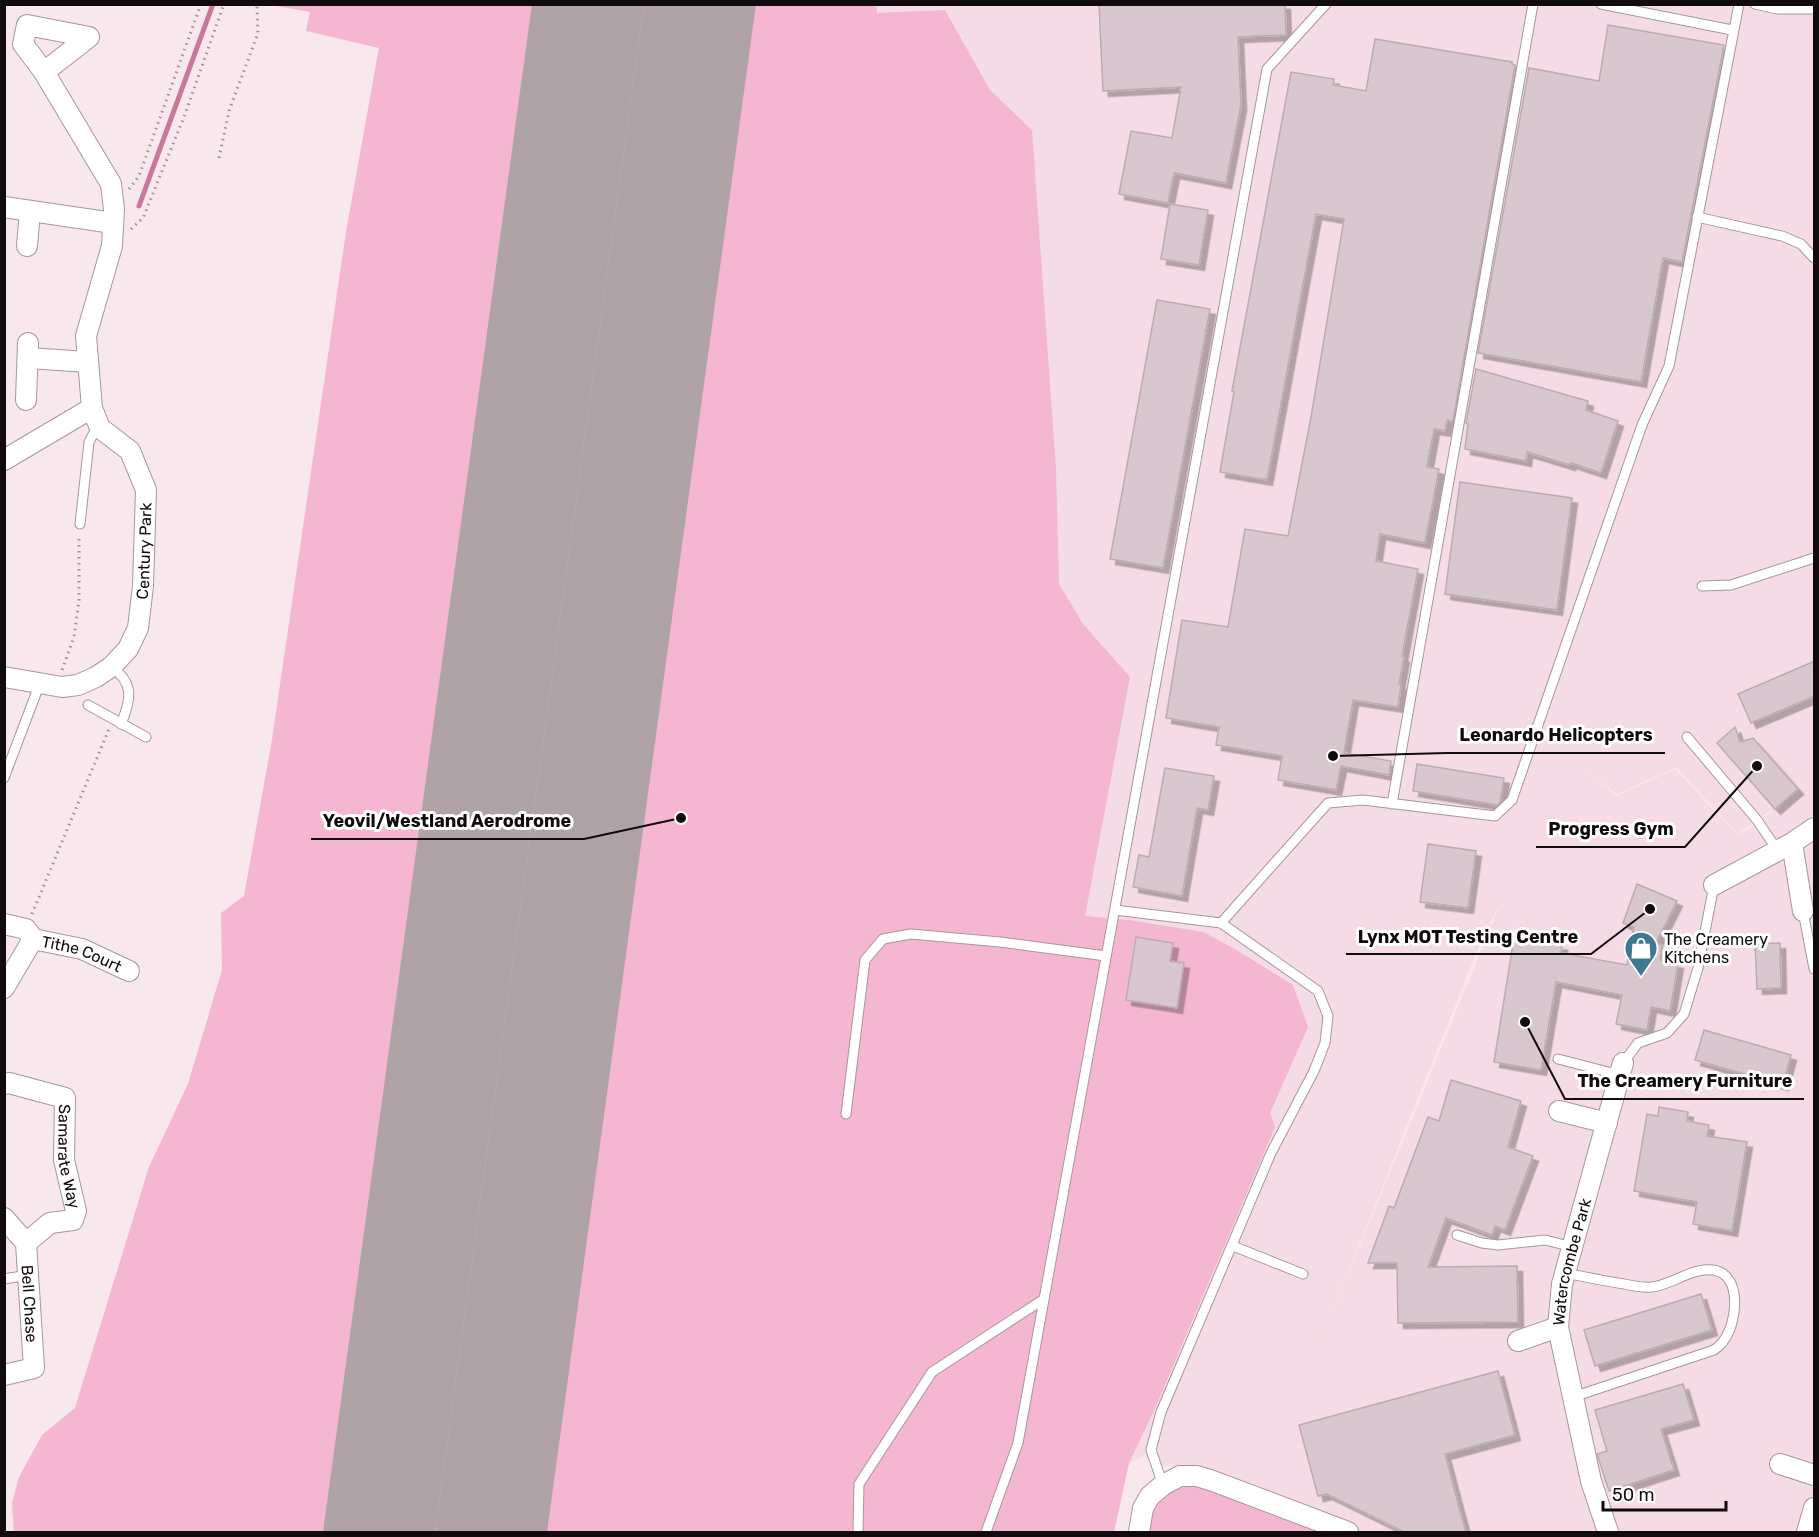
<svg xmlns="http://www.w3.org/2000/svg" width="1819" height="1537" font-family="Rubik,sans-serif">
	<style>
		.built { fill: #f4dbe5; fill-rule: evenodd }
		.green { fill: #f4b6d0 }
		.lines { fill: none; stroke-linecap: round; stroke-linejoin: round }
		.stream { stroke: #c7799c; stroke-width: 5 }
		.runway { stroke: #b0a3a8; stroke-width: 111 }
		.building { fill: #d8c7ce; stroke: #bcabb2; stroke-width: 1.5; filter: url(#shadow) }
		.service-casing { stroke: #a7979d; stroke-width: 11 }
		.minor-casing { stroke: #a7979d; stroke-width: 22 }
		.path { stroke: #9e9196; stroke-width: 3; stroke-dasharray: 1.5 4.5; stroke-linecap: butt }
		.service { stroke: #fff; stroke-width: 9 }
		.minor { stroke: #fff; stroke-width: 20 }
		.labels { text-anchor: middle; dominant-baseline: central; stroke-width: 6; stroke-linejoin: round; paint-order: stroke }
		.street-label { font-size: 16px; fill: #110b0e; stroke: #fff }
		.poi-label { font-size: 16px; fill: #110b0e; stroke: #fff; text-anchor: start }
		.leader { fill: none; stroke: #110b0e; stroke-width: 2 }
		.callout-dot { fill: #110b0e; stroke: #fff; stroke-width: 2 }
		.callout-label { font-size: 18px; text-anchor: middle; font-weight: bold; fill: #110b0e; stroke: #fff; stroke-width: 6; stroke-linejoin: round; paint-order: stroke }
	</style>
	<defs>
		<filter id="shadow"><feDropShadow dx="5.5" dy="5.5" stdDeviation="0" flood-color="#0004"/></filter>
	</defs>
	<rect width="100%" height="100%" fill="#f8e7ed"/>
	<!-- built -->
	<path class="built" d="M390,5H1814V1532H1168L1254,1506L1261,1488L1210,1469L1156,1465L1144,1456L1129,1463L1114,1532H14L12,1503L19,1477L42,1435L75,1408L149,1167L188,1084L244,896L272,740L346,232L379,47ZM1719,752L1773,811L1738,836L1675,769L1617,796L1578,765L1617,794L1676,767L1738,834L1771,810ZM1497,909L1498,910L1319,1345L1477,951Z"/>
	<!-- green -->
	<g class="green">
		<polygon points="876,4 877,13 945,10 990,90 1032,130 1056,469 1059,584 1083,624 1130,677 1085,916 1129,920 1203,932 1235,949 1293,985 1308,1027 1270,1113 1275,1127 1153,1413 1129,1463 1114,1532 14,1532 12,1503 19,1477 42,1435 75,1408 149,1167 188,1084 222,970 221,913 244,896 272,740 346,232 379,48 306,31 310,12 271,5"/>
		<path d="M1191,1486L1207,1489L1321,1532H1144C1152,1504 1157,1490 1191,1486Z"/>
	</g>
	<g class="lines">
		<!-- stream -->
		<polyline class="stream" points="139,206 213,4"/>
		<!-- runway -->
		<g class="runway">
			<polyline points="379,1532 588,4"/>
			<polyline points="491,1532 700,4"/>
		</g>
	</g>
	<!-- building -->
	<g class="building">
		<polygon points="1099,4 1285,4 1286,35 1238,37 1241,105 1226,183 1174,173 1168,203 1119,194 1131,131 1172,138 1181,87 1103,91"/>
		<polygon points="1608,25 1724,45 1682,262 1663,258 1641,382 1478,353 1529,68 1599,81"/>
		<polygon points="1375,39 1512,62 1512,64 1515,65 1453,421 1447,420 1445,431 1434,429 1427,467 1439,469 1425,543 1380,534 1376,561 1418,569 1402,656 1404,657 1399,684 1401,684 1398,707 1353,700 1344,753 1391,761 1389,775 1341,766 1336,790 1278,780 1282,756 1216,745 1219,727 1166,718 1182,620 1228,627 1245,529 1288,536 1311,417 1344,219 1316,214 1267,480 1220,472 1234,392 1232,391 1291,72 1334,79 1333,85 1366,91"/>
		<polygon points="1170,204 1208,210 1199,265 1161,259"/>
		<polygon points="1157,300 1210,309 1163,568 1110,559"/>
		<polygon points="1476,369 1588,401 1586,410 1618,421 1601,473 1571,463 1570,465 1527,452 1526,461 1465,449 1468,424 1466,423"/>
		<polygon points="1460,482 1572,498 1557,610 1445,594"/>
		<polygon points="1815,661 1815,696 1751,723 1738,694"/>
		<polygon points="1735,727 1740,742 1753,738 1798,789 1775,809 1717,743"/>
		<polygon points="1417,764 1504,778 1500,802 1497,805 1413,791"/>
		<polygon points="1165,768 1214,776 1208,810 1197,808 1182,896 1133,887 1139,855 1149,857"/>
		<polygon points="1428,844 1476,851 1468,908 1420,902"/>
		<polygon points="1637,884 1677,901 1656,943 1662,945 1660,960 1678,963 1670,1011 1651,1007 1647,1030 1616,1024 1622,995 1556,982 1541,1070 1494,1062 1514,938 1562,945 1561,953 1627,965 1634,927 1623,923"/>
		<polygon points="1136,937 1173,943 1170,961 1184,963 1177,1008 1126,1000"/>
		<polygon points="1780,943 1781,988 1757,989 1755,944"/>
		<polygon points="1704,1030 1791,1055 1783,1085 1695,1060"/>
		<polygon points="1451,1080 1521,1101 1508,1147 1533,1156 1505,1230 1495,1226 1492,1235 1446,1218 1428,1267 1517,1266 1518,1322 1398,1323 1397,1263 1368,1263 1389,1206 1394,1208 1428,1117 1439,1121"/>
		<polygon points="1659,1107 1688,1112 1687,1121 1709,1125 1707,1136 1747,1142 1732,1231 1693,1224 1697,1202 1634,1191 1647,1114 1658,1116"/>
		<polygon points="1701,1294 1712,1330 1595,1366 1584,1330"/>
		<polygon points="1498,1371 1515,1435 1445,1454 1466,1533 1406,1533 1327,1494 1318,1496 1299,1425"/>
		<polygon points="1683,1384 1694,1420 1661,1429 1674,1470 1609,1491 1597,1454 1607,1451 1595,1410"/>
	</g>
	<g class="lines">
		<defs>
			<g id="service">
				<polyline points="1601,4 1732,30"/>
				<polyline points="1755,4 1777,9 1814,9"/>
				<polyline points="1697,217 1782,236 1801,244 1814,258"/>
				<polyline points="80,524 89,442 98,425"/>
				<polyline points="1702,586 1731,585 1814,558"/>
				<path d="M111,667C135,683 131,700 121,724"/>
				<polyline points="88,705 146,737"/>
				<polyline points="1687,737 1757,820 1778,851"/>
				<polyline points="4,778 40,683"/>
				<polyline points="1392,804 1533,4"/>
				<polyline points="1115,910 1221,923 1318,991 1328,1016 1325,1043 1314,1071 1271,1153 1161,1412 1151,1450 1163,1485"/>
				<polyline points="1803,911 1814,969"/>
				<polyline points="1221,923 1328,803 1363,800 1495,816 1512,800 1642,425 1669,366 1739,4"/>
				<polyline points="1558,1059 1620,1075"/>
				<polyline points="1623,1063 1638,1043 1667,1033 1684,1014 1698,968 1714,885"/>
				<polyline points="846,1114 865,960 883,939 911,934 1000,942 1106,956"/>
				<polyline points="1457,1235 1482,1243 1498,1245 1545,1240 1573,1247"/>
				<polyline points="1233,1246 1303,1274"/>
				<path d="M1565,1273C1585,1277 1604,1281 1624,1284C1633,1286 1643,1288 1652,1287C1672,1285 1692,1267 1713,1270C1743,1274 1737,1323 1724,1340C1722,1344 1718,1347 1714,1350L1573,1397"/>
				<polyline points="4,1279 28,1275"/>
				<polyline points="858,1532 859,1484 932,1372 1044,1299"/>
				<polyline points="986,1532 1018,1443 1267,69 1326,4"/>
			</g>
			<g id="minor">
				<polyline points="4,207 113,223"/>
				<polyline points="27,246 30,211"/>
				<polyline points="28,358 88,362"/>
				<polyline points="26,400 28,343"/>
				<polyline points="4,460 92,408"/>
				<path id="s1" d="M4,677L62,687L78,685L96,677L111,667L128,649L138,628L143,586L146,490L130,451L100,428L92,408L86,336L112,246L114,209L111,184L44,72L23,44L27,25L89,37L44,72"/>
				<polyline points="1792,843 1803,911"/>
				<polyline points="1714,885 1792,843 1814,828"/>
				<polyline points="4,924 26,929 33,939 4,988"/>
				<path id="s2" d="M33,939L82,949L129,971"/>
				<path id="s3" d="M4,1084L9,1083L65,1098L64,1160L76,1211L73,1220L50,1223L26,1243"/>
				<polyline points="1559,1111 1607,1123"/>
				<path id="s4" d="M4,1218L26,1243L34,1368L4,1375"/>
				<polyline points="1518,1341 1558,1327"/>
				<polyline points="1780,1464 1814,1475"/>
				<polyline points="1139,1532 1143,1508 1150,1496 1163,1485 1180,1476 1197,1476 1213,1481 1348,1532"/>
				<path id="s5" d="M1608,1532L1591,1481L1558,1327L1562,1284L1623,1063"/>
				<polyline points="1807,1532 1814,1508"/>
			</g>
		</defs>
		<!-- service casing -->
		<use href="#service" class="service-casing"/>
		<!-- minor casing -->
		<use href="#minor" class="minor-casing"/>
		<!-- path -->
		<g class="path">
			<polyline points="219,158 229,111 258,33 257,4"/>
			<polyline points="129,189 139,176 201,4"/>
			<polyline points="131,229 143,218 184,117 224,4"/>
			<polyline points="62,670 74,637 79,600 79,535"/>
			<polyline points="32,914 109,729"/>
		</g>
		<!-- service -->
		<use href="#service" class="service"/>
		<!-- minor -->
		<use href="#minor" class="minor"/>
	</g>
	<!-- icons -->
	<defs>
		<symbol id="shop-pin" viewBox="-11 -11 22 30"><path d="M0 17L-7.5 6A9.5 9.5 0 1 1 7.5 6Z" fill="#3d7990" stroke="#fff"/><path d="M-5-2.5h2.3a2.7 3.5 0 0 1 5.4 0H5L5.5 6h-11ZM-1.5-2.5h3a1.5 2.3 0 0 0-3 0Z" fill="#fff"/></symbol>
	</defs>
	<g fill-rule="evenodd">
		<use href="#shop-pin" x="1622" y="929" width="38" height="52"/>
	</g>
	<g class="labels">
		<!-- street labels -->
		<g class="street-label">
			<text stroke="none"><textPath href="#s1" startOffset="238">Century Park</textPath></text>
			<text stroke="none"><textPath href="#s2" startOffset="51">Tithe Court</textPath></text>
			<text stroke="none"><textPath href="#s3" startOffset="122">Samarate Way</textPath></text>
			<text stroke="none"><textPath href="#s5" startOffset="278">Watercombe Park</textPath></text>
			<text stroke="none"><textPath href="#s4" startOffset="94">Bell Chase</textPath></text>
		</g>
		<!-- poi labels -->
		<g class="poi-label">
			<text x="1664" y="939">The Creamery<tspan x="1664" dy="18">Kitchens</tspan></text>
		</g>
	</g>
	<!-- callouts -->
	<path class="leader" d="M1333 756L1447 753H1665M681 818L584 839H311M1757 766L1685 847H1536M1650 909L1591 954H1346M1525 1022L1565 1099H1804"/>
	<g class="callout-dot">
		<circle cx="1333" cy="756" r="6"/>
		<circle cx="681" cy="818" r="6"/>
		<circle cx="1757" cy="766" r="6"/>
		<circle cx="1650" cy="909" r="6"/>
		<circle cx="1525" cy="1022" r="6"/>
	</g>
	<g class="callout-label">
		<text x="1556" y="741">Leonardo Helicopters</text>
		<text x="447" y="827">Yeovil/Westland Aerodrome</text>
		<text x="1611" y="835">Progress Gym</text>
		<text x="1468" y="943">Lynx MOT Testing Centre</text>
		<text x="1685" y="1087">The Creamery Furniture</text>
	</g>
	<!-- border -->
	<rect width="1819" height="1537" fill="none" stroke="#110b0e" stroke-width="12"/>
	<!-- scale -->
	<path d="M1603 1501v9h123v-9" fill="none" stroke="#110b0e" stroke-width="3"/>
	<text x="1612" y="1501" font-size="18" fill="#110b0e" stroke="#ffffff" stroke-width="4.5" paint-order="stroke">50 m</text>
</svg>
